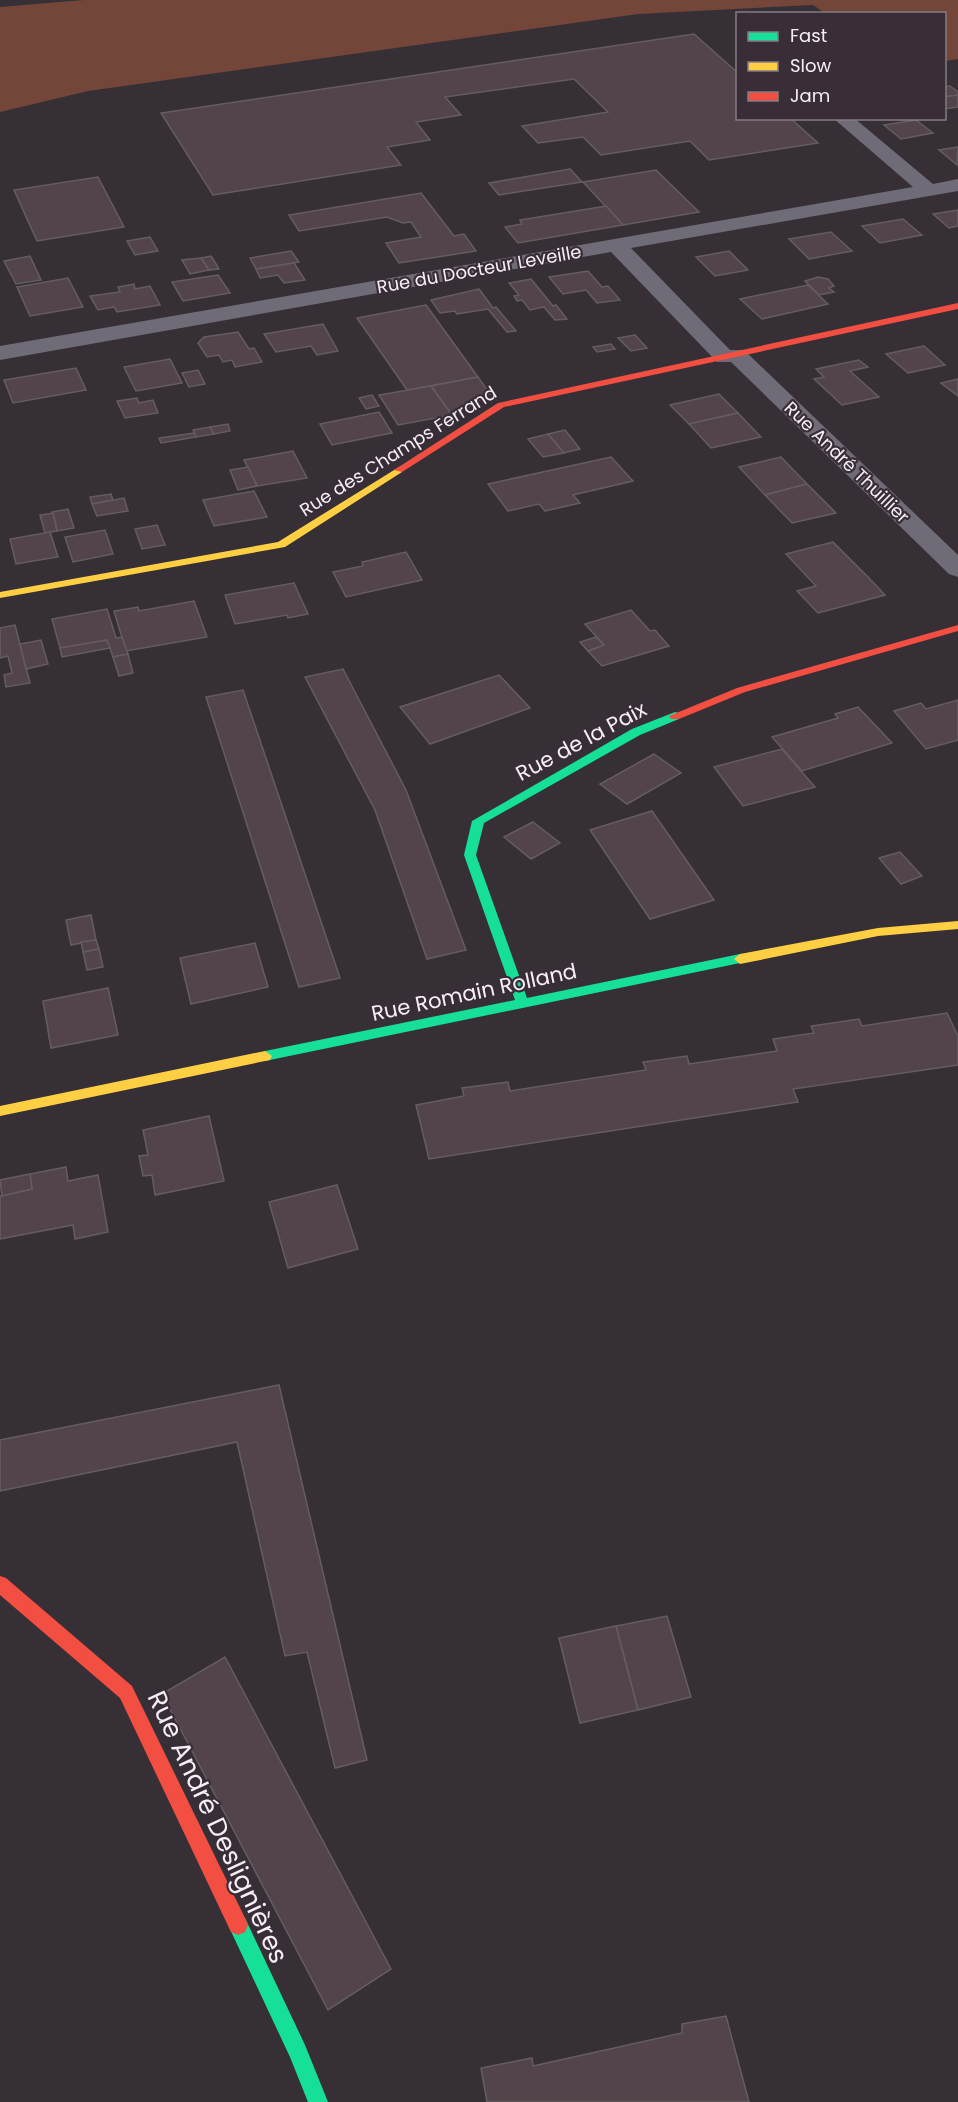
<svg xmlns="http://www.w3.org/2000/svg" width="958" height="2102" font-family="Poppins,sans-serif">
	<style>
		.green { fill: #734639 }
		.building { fill: #53444b; stroke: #645d60; stroke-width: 1.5 }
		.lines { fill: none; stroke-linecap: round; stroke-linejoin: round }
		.street { fill: #706c77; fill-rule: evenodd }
		.fast { fill: #16e098; fill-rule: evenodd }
		.slow { fill: #ffcf43; fill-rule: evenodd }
		.jam { fill: #f24e42; fill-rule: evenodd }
		.labels { text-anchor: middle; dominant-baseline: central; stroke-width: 4.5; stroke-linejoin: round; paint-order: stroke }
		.far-street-label { font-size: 18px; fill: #f7eff6; stroke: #392d38 }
		.street-label { font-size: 21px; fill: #f7eff6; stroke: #392d38 }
		.near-street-label { font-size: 26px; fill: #f7eff6; stroke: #392d38 }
	</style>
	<rect width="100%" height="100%" fill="#363036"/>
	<!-- green -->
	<polygon class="green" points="84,0 958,0 958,59 945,61 944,14 825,13 813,5 638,14 88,91 0,112 0,7"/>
	<!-- building -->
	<g class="building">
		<polygon points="694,34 738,73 738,118 790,118 818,143 709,160 690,141 601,155 583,137 538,143 522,126 608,112 574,79 445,97 461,115 416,122 430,140 387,147 401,165 213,195 161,113"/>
		<polygon points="950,86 958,92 958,95 944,97 944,87"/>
		<polygon points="958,95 958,107 944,109 944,97"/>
		<polygon points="916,120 933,133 901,139 884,125"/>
		<polygon points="958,147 957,165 939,150"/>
		<polygon points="570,169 582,182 499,195 489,183"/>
		<polygon points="656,170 699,212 623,225 583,182"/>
		<polygon points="98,177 124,227 37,241 14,190"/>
		<polygon points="421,193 454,236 464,234 476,251 399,263 386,243 421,237 411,222 403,223 387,217 299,231 289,215"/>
		<polygon points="606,206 623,225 518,243 505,227 522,224 520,220"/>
		<polygon points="958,210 958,226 949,228 933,214"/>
		<polygon points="903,219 922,235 880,243 862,226"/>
		<polygon points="831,232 852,251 809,259 789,239"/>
		<polygon points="150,237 158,251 135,255 127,241"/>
		<polygon points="291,251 299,262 256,269 250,258"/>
		<polygon points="729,251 748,270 715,276 696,257"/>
		<polygon points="30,256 41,280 16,284 4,261"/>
		<polygon points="211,256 216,264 219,269 209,270 201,258"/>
		<polygon points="201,258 209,270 190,274 182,260"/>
		<polygon points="294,263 305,280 284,283 278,275 260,278 256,269"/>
		<polygon points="588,271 602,287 608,286 620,300 597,303 586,290 563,294 549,277"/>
		<polygon points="218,275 230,293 183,301 172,282"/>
		<polygon points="818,277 828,279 834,286 829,288 834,292 819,295 805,281"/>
		<polygon points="68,278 83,307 30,316 17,287"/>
		<polygon points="531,279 553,306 556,305 567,319 555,320 544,307 530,310 522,300 517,301 514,296 519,295 509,283"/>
		<polygon points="134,284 135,289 150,286 160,305 117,312 114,307 98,310 90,296 120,292 118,287"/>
		<polygon points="808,285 828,304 762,319 740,299"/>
		<polygon points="479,289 493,308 496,307 516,331 507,332 488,309 457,314 455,311 440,313 431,300"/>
		<polygon points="426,305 478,377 407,390 357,318"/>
		<polygon points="323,324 338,351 317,355 311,346 276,352 264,334"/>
		<polygon points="238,332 249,349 254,348 262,362 235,367 232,360 223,362 219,355 207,357 198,343 204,337"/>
		<polygon points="635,335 647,348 631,351 618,338"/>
		<polygon points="611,344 615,349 597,352 593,347"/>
		<polygon points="924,346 945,365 908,373 886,354"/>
		<polygon points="170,359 182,383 136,391 124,367"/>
		<polygon points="859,360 868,367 850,371 879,397 842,405 814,379 824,377 816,369"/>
		<polygon points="76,368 86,390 13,403 4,380"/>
		<polygon points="198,370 205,384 189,387 182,373"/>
		<polygon points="478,377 490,394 453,417 431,386"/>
		<polygon points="958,379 958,396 941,383"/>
		<polygon points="431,386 452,415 398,425 379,395"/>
		<polygon points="719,394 738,413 689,424 670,405"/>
		<polygon points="372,395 379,406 366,409 359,398"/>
		<polygon points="137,398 139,403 153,400 158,413 125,418 117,401"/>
		<polygon points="379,412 392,433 332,445 320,424"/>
		<polygon points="738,413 761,437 711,448 689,424"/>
		<polygon points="228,424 230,431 214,434 210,427"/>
		<polygon points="210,427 214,434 196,437 193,430"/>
		<polygon points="565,430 580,449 564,453 548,434"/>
		<polygon points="194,433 196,437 161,443 159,438"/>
		<polygon points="548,434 564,453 543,457 528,439"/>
		<polygon points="293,451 307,478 257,486 244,460"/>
		<polygon points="611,457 633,481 573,495 580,503 545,511 539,504 508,511 488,484"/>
		<polygon points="781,457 807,484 765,495 739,467"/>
		<polygon points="248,467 257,486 238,490 230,470"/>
		<polygon points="807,484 836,513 792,523 765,495"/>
		<polygon points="254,491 267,517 214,526 203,500"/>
		<polygon points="111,494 113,500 92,504 90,497"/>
		<polygon points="124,498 128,511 97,516 92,504"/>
		<polygon points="68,509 74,528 57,531 52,512"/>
		<polygon points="53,513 57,531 45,533 40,515"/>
		<polygon points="157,525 165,545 142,549 135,529"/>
		<polygon points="105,530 113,554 73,562 65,537"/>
		<polygon points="50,532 58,557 16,564 10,539"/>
		<polygon points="833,542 868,577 885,595 818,613 797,591 816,586 786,554"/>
		<polygon points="406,552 422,580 346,597 333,572 363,566 362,562"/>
		<polygon points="294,583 308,614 288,618 287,615 235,624 225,595"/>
		<polygon points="194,601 207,637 126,651 114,611 138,607 139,611"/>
		<polygon points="107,609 116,638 122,637 128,654 113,657 107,640 60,648 52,619"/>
		<polygon points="631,610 650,631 655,630 669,646 602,666 588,651 604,645 585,624"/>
		<polygon points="15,625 30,683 6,687 4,675 12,673 8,656 0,658 0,628"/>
		<polygon points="596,637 604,645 588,651 580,642"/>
		<polygon points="41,640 48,664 26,669 20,644"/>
		<polygon points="107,640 110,648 62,657 60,648"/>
		<polygon points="128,654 133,673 119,676 113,657"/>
		<polygon points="343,669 406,790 466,950 427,959 375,810 305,677"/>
		<polygon points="499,675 530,708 430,744 400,707"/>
		<polygon points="243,690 273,779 340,978 299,987 206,697"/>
		<polygon points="958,700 958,740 926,749 894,711 921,703 926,709"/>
		<polygon points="858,707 892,743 802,771 772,737 838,718 835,714"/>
		<polygon points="782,749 815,787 743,806 714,767"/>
		<polygon points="654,754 681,773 627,804 600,784"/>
		<polygon points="652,811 714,900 650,919 590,830"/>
		<polygon points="533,822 560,843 531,859 504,837"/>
		<polygon points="900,852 922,876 901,884 879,858"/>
		<polygon points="91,915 96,940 71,945 66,920"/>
		<polygon points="96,940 99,949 83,952 81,942"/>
		<polygon points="255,943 268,987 191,1004 180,958"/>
		<polygon points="99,949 103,967 87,970 83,952"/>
		<polygon points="108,988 118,1035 51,1048 43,1001"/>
		<polygon points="947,1013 958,1036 958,1065 793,1089 798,1102 429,1159 416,1105 464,1096 462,1088 508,1082 510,1091 646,1070 643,1062 687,1056 689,1064 777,1051 773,1039 814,1033 811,1026 859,1019 862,1026"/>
		<polygon points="209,1116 224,1181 155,1195 152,1175 143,1176 139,1156 148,1155 143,1130"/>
		<polygon points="66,1167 68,1181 98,1175 108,1232 75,1239 73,1225 0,1239 0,1196 32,1189 30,1174"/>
		<polygon points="30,1174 32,1189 2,1196 0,1180"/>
		<polygon points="337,1185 358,1249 288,1268 269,1202"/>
		<polygon points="279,1385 367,1760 335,1768 307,1652 285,1656 237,1442 0,1491 0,1440"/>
		<polygon points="667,1616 691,1697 638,1710 616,1626"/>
		<polygon points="616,1626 638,1710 580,1723 559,1638"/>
		<polygon points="225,1657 391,1969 328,2010 162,1694"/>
		<polygon points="726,2016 749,2102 487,2102 481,2068 532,2058 533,2066 682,2033 682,2024"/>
	</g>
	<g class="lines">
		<!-- street -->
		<polygon class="street" points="833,118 854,118 933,184 958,179 958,191 631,248 730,350 744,350 958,555 958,577 949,574 731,362 717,362 611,252 0,360 0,346 913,187"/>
		<!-- fast -->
		<g class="fast">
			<polygon points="675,712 679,713 679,719 640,735 484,823 476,855 527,998 740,954 745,956 746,959 745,962 265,1061 260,1060 258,1056 265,1051 515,1000 464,855 472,821 632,729"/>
			<polygon points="238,1915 245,1918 305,2045 328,2102 308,2102 290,2057 228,1925 231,1918"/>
		</g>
		<!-- slow -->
		<g class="slow">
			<polygon points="399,467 402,468 402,472 285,547 0,598 0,592 278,542"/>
			<polygon points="958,921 958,929 878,936 740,964 734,959 740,954 878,928"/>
			<polygon points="265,1051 272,1056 270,1060 0,1116 0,1106"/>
		</g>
		<!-- jam -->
		<g class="jam">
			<polygon points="958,303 958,309 504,407 402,472 394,470 498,403"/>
			<polygon points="958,625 958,631 745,692 679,719 671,719 669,716 737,688"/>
			<polygon points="0,1576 6,1578 132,1686 245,1918 248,1925 245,1932 238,1935 231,1932 120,1698 0,1595"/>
		</g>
	</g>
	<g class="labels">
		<!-- far-street labels -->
		<g class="far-street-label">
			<text transform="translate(479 269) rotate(-10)">Rue du Docteur Leveille</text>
			<text transform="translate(398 451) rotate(-32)">Rue des Champs Ferrand</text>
			<text transform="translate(847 462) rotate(44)">Rue André Thuillier</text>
		</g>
		<!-- street labels -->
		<g class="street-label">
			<text transform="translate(581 741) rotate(-28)">Rue de la Paix</text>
			<text transform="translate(474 992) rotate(-12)">Rue Romain Rolland</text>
		</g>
		<!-- near-street labels -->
		<g class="near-street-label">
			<text transform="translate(218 1827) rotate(65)">Rue André Deslignières</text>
		</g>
	</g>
	<!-- legend -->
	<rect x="736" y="12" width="210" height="108" fill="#392d38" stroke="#857b84" stroke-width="1.5"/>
	<rect x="748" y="32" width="30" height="9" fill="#16e098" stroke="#857b84" stroke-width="1.5"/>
	<text x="790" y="42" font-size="18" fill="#f7eff6">Fast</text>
	<rect x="748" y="62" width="30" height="9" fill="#ffcf43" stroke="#857b84" stroke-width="1.5"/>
	<text x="790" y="72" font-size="18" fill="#f7eff6">Slow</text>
	<rect x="748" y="92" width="30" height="9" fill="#f24e42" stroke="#857b84" stroke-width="1.5"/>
	<text x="790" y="102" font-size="18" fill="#f7eff6">Jam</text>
</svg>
